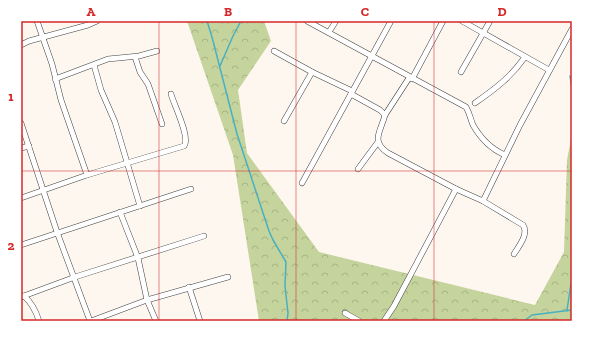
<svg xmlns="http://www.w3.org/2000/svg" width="593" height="342" font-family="'Zilla Slab',serif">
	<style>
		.forest { fill: url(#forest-crowns) }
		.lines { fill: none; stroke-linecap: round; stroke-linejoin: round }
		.stream { stroke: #48b0c0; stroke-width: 1.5 }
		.minor-casing { stroke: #414141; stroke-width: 6 }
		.minor { stroke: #fff; stroke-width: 5 }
		.grid { fill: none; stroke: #d62828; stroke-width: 1; stroke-opacity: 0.55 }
		.neatline { fill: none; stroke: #d62828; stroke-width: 1.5 }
		.grid-label { font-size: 13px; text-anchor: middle; font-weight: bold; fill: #d62828 }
	</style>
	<defs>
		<pattern id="forest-crowns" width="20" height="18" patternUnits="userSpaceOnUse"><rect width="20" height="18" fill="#c5d49d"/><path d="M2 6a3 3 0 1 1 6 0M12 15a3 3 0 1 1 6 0" fill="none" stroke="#a8b586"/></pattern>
	</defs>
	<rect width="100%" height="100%" fill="#fdf7f0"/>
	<!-- forest -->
	<polygon class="forest" points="187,21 264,21 271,41 238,90 247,153 319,252 535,305 564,252 567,160 572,133 572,321 259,321 233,155"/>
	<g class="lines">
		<!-- stream -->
		<g class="stream">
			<polyline points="207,21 212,37 237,134 269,231 273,240 286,262 285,286 288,313 287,321"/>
			<polyline points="220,66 233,36 241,21"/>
			<polyline points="570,76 572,88"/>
			<polyline points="567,310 572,277"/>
			<polyline points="524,321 532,315 572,310"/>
		</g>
		<defs>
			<g id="minor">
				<polyline points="37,21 52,64 61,100 87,175"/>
				<path d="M307,21L466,107C470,114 470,118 473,125C481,139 491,149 505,155"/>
				<polyline points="462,21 549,70"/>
				<polyline points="329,32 336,21"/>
				<polyline points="21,45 29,41 88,25 97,21"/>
				<polyline points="274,51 312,72"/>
				<polyline points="135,57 140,72 148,84 162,124"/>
				<polyline points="94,65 101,90 115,122 140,206"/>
				<polyline points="461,72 490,21"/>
				<polyline points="55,79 108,59 139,56 157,51"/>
				<polyline points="412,79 443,21"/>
				<path d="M351,94L380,110L385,115C381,131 370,141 388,153L456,189"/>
				<path d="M475,103C495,89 511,77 525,57"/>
				<polyline points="385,115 409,78"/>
				<polyline points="284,121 312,72 352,91"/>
				<polyline points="21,123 57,232 90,321"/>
				<polyline points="21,148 29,146"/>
				<polyline points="358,169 378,142"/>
				<polyline points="302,183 391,21"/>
				<path d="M21,198L87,175L184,146C191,138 174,105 171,94"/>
				<polyline points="483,201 520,125 572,29"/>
				<polyline points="120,212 138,258 147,300 156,321"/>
				<polyline points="21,245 191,189"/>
				<polyline points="189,287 200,321"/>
				<path d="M24,296C32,303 36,311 39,321"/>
				<polyline points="21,297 75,277 204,236"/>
				<polyline points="345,313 359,321"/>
				<polyline points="91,321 147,300 228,277"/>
				<path d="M384,321L394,306L456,189L483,201L523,225C529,234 519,246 514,254"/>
			</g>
		</defs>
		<!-- minor casing -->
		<use href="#minor" class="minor-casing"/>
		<!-- minor -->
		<use href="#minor" class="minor"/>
	</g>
	<!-- grid -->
	<path class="grid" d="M159,21V321M296,21V321M434,21V321M21,171H572"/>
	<!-- border -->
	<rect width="593" height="342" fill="none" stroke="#ffffff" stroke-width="44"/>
	<rect x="22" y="22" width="549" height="298" class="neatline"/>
	<g class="grid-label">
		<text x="91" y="16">A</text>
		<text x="228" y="16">B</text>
		<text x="365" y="16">C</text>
		<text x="502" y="16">D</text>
		<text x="11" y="101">1</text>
		<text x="11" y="250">2</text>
	</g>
</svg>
